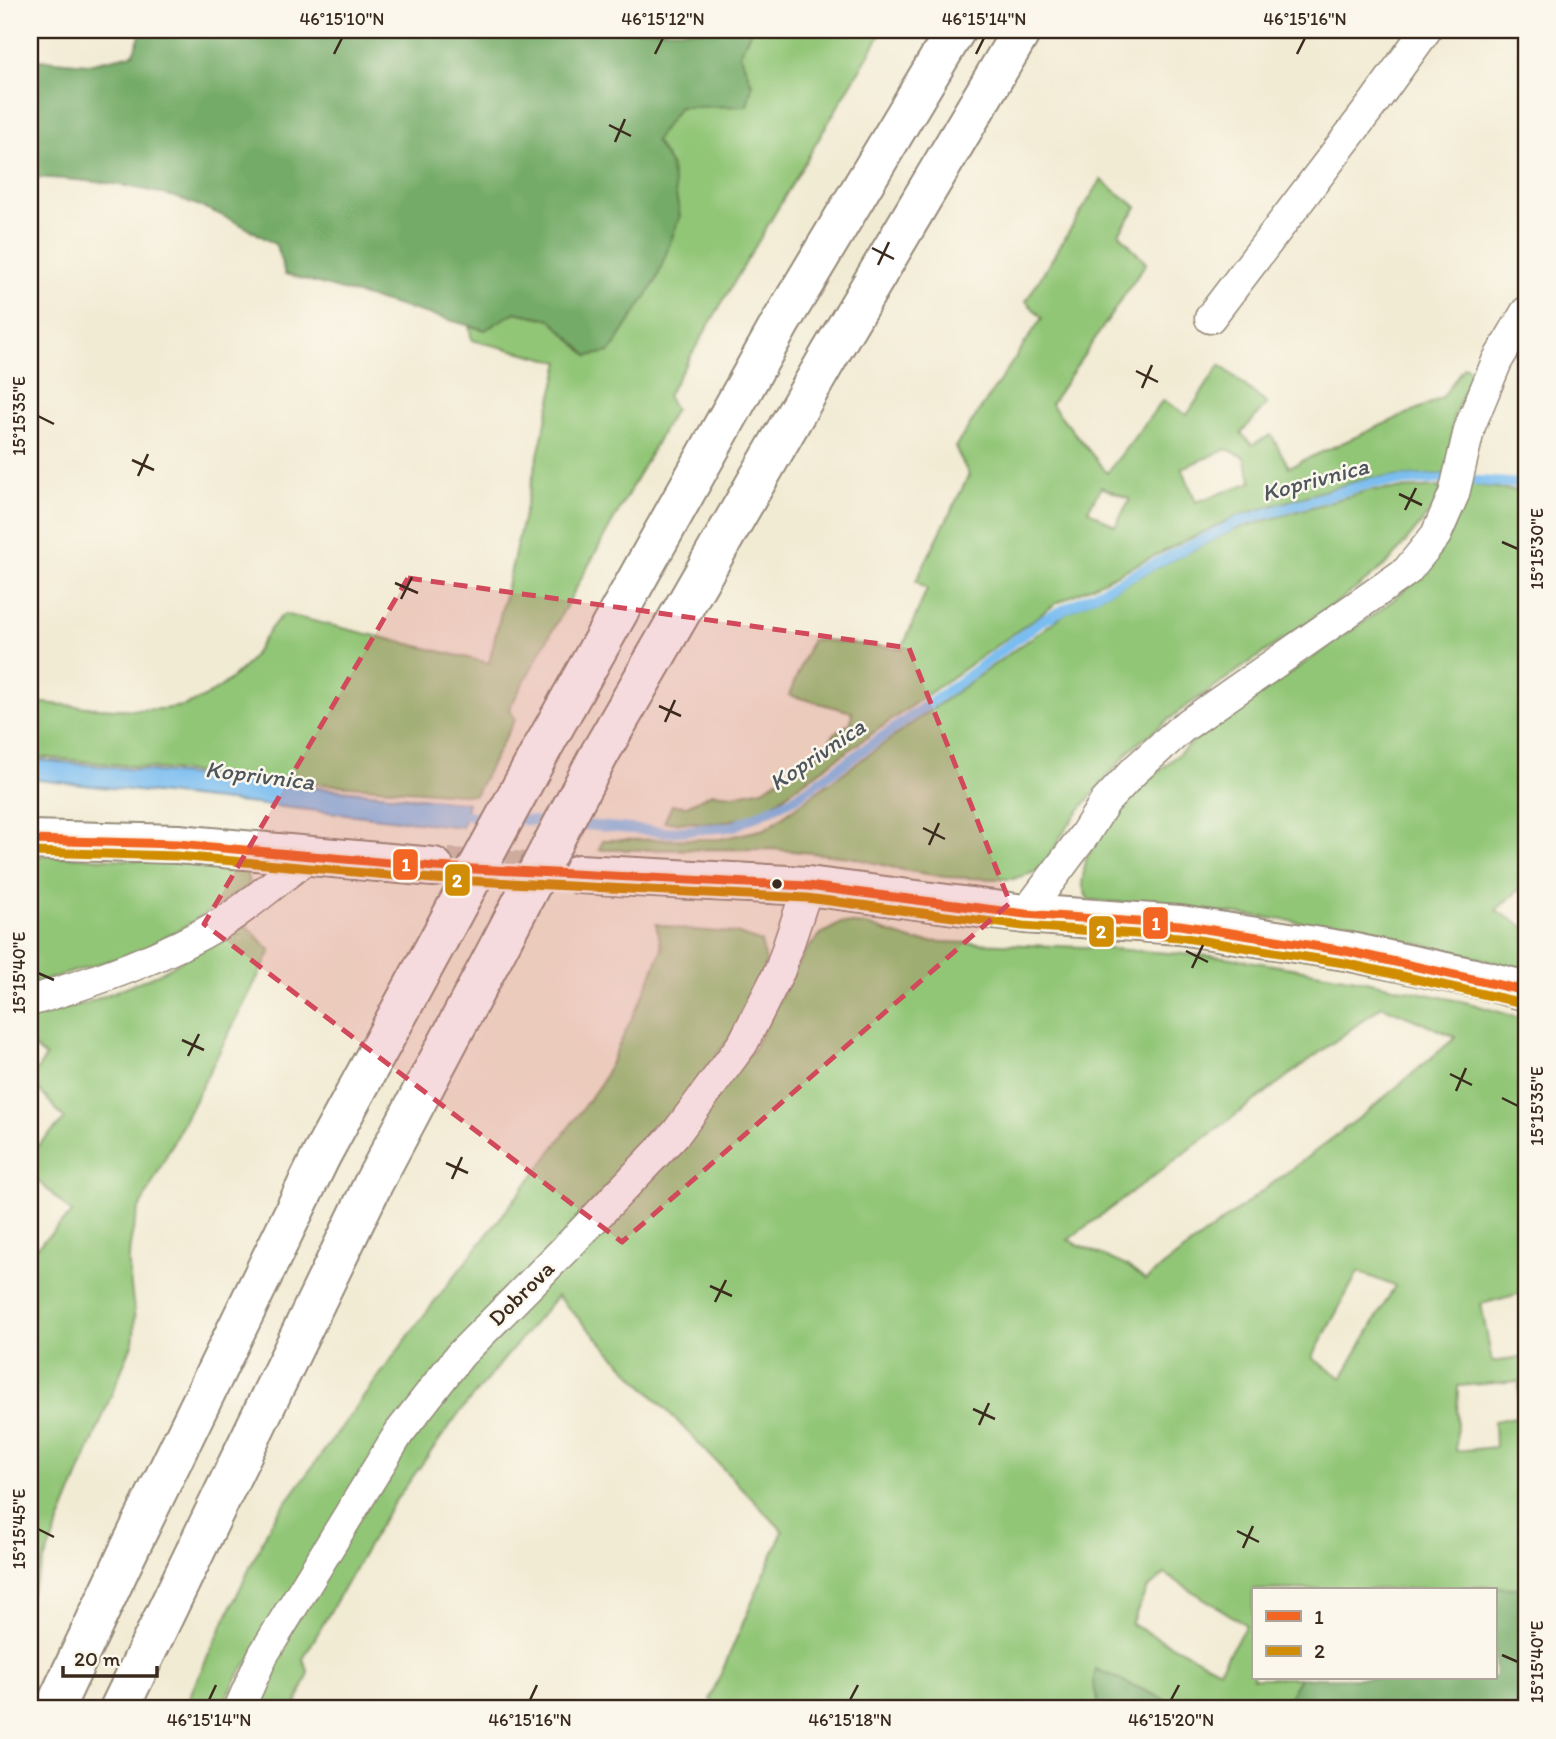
<svg xmlns="http://www.w3.org/2000/svg" width="1556" height="1739" font-family="Itim,sans-serif">
	<style>
		.green { fill: #92c677; stroke: #66784a; stroke-width: 2; fill-rule: evenodd }
		.forest { fill: #75ab68; stroke: #586a43; stroke-width: 2 }
		.water { fill: #7abdf0; stroke: #5a7487; stroke-width: 2 }
		.lines { fill: none; stroke-linecap: round; stroke-linejoin: round }
		.stream { stroke: #7abdf0; stroke-width: 10 }
		.secondary-tunnel { stroke: #cdc4b0; stroke-width: 38; stroke-dasharray: 38 19; stroke-linecap: butt }
		.street-casing { stroke: #968a79; stroke-width: 33 }
		.secondary-casing { stroke: #968a79; stroke-width: 42 }
		.highway-casing { stroke: #968a79; stroke-width: 42 }
		.street { stroke: #fff; stroke-width: 30 }
		.secondary { stroke: #fff; stroke-width: 38 }
		.highway { stroke: #fff; stroke-width: 38 }
		.highway-bridge-casing { stroke: #968a79; stroke-width: 42; stroke-linecap: butt }
		.highway-bridge { stroke: #fff; stroke-width: 38 }
		.bus-1-casing { stroke: #fbf7ec; stroke-width: 14 }
		.bus-2-casing { stroke: #fbf7ec; stroke-width: 14 }
		.bus-1 { stroke: #f26522; stroke-width: 9 }
		.bus-2 { stroke: #d18d06; stroke-width: 9 }
		.marked { fill: #d1495b; fill-opacity: 0.2; stroke: #d1495b; stroke-width: 5; stroke-dasharray: 14 9; stroke-linejoin: round }
		.ticks { fill: none; stroke: #3b2a1e; stroke-width: 2.5 }
		.bus-dot { fill: #3b2a1e; stroke: #fbf7ec; stroke-width: 2.5 }
		.labels { text-anchor: middle; dominant-baseline: central; stroke-width: 5; stroke-linejoin: round; paint-order: stroke }
		.street-label { font-size: 23px; fill: #3b2a1e; stroke: #fbf7ec }
		.water-label { font-size: 24px; font-style: italic; fill: #4e565d; stroke: #fbf7ec }
		.line-badge { stroke: #fbf7ec; stroke-width: 2.5 }
		.badge-label { font-size: 19px; text-anchor: middle; font-weight: bold; fill: #fff }
		.neatline { fill: none; stroke: #3b2a1e; stroke-width: 2.5 }
		.ticks-label { font-size: 18px; text-anchor: middle; fill: #3b2a1e }
	</style>
	<rect width="100%" height="100%" fill="#fbf7ec"/>
	<filter id="ink" filterUnits="userSpaceOnUse"><feTurbulence type="fractalNoise" baseFrequency=".0143" numOctaves="2"/><feDisplacementMap in="SourceGraphic" scale="14" xChannelSelector="R" yChannelSelector="G"/><feConvolveMatrix kernelMatrix="1 2 1 2 8 2 1 2 1" color-interpolation-filters="sRGB"/></filter>
	<filter id="wash" filterUnits="userSpaceOnUse"><feTurbulence type="fractalNoise" baseFrequency=".00686" numOctaves="4" result="noise"/><feDisplacementMap in="SourceGraphic" scale="28" xChannelSelector="R" yChannelSelector="G"/><feGaussianBlur stdDeviation="1.57" result="paint"/><feColorMatrix in="noise" values="0 0 0 0 0 0 0 0 0 0 0 0 0 0 0 0 0 1.4 0 .05"/><feComposite in="paint" operator="in"/></filter>
	<g filter="url(#wash)">
		<rect width="100%" height="100%" fill="#f2ebd4"/>
		<!-- green -->
		<g class="green">
			<path d="M751,30H883L667,396L675,409L509,709L515,719L475,795L279,781L30,756V702C70,705 156,717 192,703C211,695 230,681 245,666C260,651 264,631 284,614L489,663L560,362L472,340L469,326L485,330L515,312L550,319L588,356L670,164L655,141L679,107L747,106L752,84L740,54Z"/>
			<path d="M1101,180L1137,207L1119,233L1146,263L1051,404L1107,473L1163,400L1187,415L1220,365L1267,404L1241,433L1252,445L1271,435L1289,467L1442,398L1464,366L1472,371L1454,416L1448,474L1368,478L1237,516L1057,603L757,815L719,823L664,822L672,805L687,806L712,793L733,795L763,789L821,752L836,732L851,723L852,712L789,695L812,639L902,649L927,589L916,581L969,475L955,447L1042,318L1026,301ZM1227,449L1244,457L1252,482L1196,502L1182,468ZM1101,487L1130,499L1115,526L1088,510Z"/>
			<path d="M1467,484L1526,492V884L1496,910L1526,928V972C1383,927 1237,912 1088,900L1082,884L1086,859L1103,830L1122,808L1152,777L1195,740L1383,608L1413,583L1437,557L1451,531Z"/>
			<polygon points="1445,487 1443,496 1390,561 1357,588 1181,710 1131,749 1076,814 1060,838 1047,863 1035,872 1013,879 992,879 945,877 903,870 850,857 773,849 599,850 603,840 720,839 765,829 1066,613 1233,530 1370,490"/>
			<polygon points="30,855 231,865 247,872 249,885 181,929 138,952 30,985"/>
			<path d="M841,923L867,925L914,941L1083,947L1225,957L1356,979L1469,1003L1526,1020V1292L1481,1304L1492,1362L1526,1357V1588L1253,1590V1678H1300L1288,1699L1268,1709H1186L1096,1670L1093,1683L1100,1709H721L710,1699L783,1531L557,1296L459,1413L388,1511L303,1659L309,1673L294,1709H251L267,1669L384,1476L449,1388L753,1050L804,953L821,934ZM1382,1006L1456,1037L1367,1112L1145,1280L1129,1267L1068,1240ZM1358,1272L1395,1286L1342,1378L1312,1358ZM1519,1381L1520,1416L1494,1421L1495,1447L1456,1451L1458,1386ZM1165,1574L1246,1625L1219,1670L1131,1624L1147,1589Z"/>
			<path d="M245,924L271,951L138,1211C133,1229 128,1247 129,1265C130,1292 138,1316 133,1342L30,1595V1254L72,1213L30,1173V1153L65,1119L30,1080L46,1057L30,1044V1018L87,1003L158,974Z"/>
			<polygon points="656,924 687,930 736,933 761,942 766,962 741,1023 659,1133 572,1224 239,1674 221,1709 186,1709 193,1688 271,1523 421,1319 540,1167 601,1083 645,991 662,949"/>
		</g>
		<!-- forest -->
		<g class="forest">
			<path d="M142,30H751L740,54L752,85L747,106L679,107L655,141L670,164L680,216L656,281L610,352L588,356L550,319L515,312L485,330L285,274L276,245C192,192 127,181 30,177V62L43,60L88,64L133,54Z"/>
			<polygon points="1483,1587 1526,1588 1526,1709 1268,1709 1288,1699 1300,1678 1495,1678 1495,1590 1432,1590"/>
			<polygon points="1096,1669 1186,1709 1100,1709 1093,1683"/>
		</g>
		<!-- water -->
		<polygon class="water" points="30,759 468,803 462,827 30,779"/>
		<g class="lines">
			<!-- stream -->
			<g class="stream">
				<polyline points="455,814 496,818"/>
				<polyline points="514,819 555,823"/>
				<polyline points="573,824 666,832 732,827 797,797 961,681 1041,621 1238,522 1371,483 1447,479 1526,484"/>
			</g>
		</g>
	</g>
	<g filter="url(#ink)">
		<g class="lines">
			<!-- secondary-tunnel -->
			<polyline class="secondary-tunnel" points="448,867 569,873"/>
			<defs>
				<g id="street">
					<polyline points="1210,318 1375,101 1426,30"/>
					<polyline points="1025,914 1085,834 1105,802 1135,770 1182,728 1407,571 1436,535 1454,494 1470,426 1497,361 1526,312"/>
					<path d="M30,1001C96,981 164,958 223,922C253,903 280,878 309,857"/>
					<polyline points="239,1709 263,1655 399,1433 460,1355 574,1240 677,1132 743,1043 780,970 808,886"/>
				</g>
				<g id="secondary">
					<polyline points="30,840 178,844 434,867"/>
					<polyline points="579,874 808,886 1025,914 1180,925 1346,951 1484,980 1526,991"/>
				</g>
				<g id="highway">
					<polyline points="543,747 781,322 956,30"/>
					<polyline points="600,753 830,354 1022,30"/>
					<polyline points="54,1709 126,1556 321,1156 439,939"/>
					<polyline points="119,1709 373,1184 500,944"/>
				</g>
			</defs>
			<!-- street casing -->
			<use href="#street" class="street-casing"/>
			<!-- secondary casing -->
			<use href="#secondary" class="secondary-casing"/>
			<!-- highway casing -->
			<use href="#highway" class="highway-casing"/>
			<!-- street -->
			<use href="#street" class="street"/>
			<!-- secondary -->
			<use href="#secondary" class="secondary"/>
			<!-- highway -->
			<use href="#highway" class="highway"/>
			<defs>
				<g id="highway-bridge">
					<polyline points="439,939 543,747"/>
					<polyline points="500,944 600,753"/>
				</g>
			</defs>
			<!-- highway-bridge casing -->
			<use href="#highway-bridge" class="highway-bridge-casing"/>
			<!-- highway-bridge -->
			<use href="#highway-bridge" class="highway-bridge"/>
			<defs>
				<polyline id="bus-1" points="30,840 178,844 434,867 808,886 1025,914 1180,925 1346,951 1526,991"/>
				<polyline id="bus-2" points="30,852 177,856 433,879 807,898 1023,926 1179,937 1344,963 1523,1003"/>
			</defs>
			<!-- bus-1 casing -->
			<use href="#bus-1" class="bus-1-casing"/>
			<!-- bus-2 casing -->
			<use href="#bus-2" class="bus-2-casing"/>
			<!-- bus-1 -->
			<use href="#bus-1" class="bus-1"/>
			<!-- bus-2 -->
			<use href="#bus-2" class="bus-2"/>
		</g>
	</g>
	<!-- marked area -->
	<path class="marked" d="M408,578L909,648L1010,903L622,1242L204,924Z"/>
	<!-- ticks -->
	<path class="ticks" d="M334,54L342,38M655,54L663,38M976,54L984,38M1297,54L1305,38M609,125L631,136M615,142L625,119M872,248L894,259M878,265L889,242M1136,371L1158,382M1142,388L1152,365M38,416L54,424M132,460L154,470M138,476L148,454M1399,494L1422,505M1405,510L1416,488M1502,542L1518,549M395,583L418,593M401,599L412,577M659,706L681,716M665,722L675,700M923,828L945,839M929,845L939,823M1186,951L1208,962M1192,968L1203,945M38,973L54,980M182,1040L204,1050M188,1056L199,1034M1450,1074L1472,1085M1456,1091L1466,1068M1502,1098L1518,1106M446,1163L468,1173M452,1179L462,1157M710,1286L732,1296M715,1302L726,1280M973,1409L995,1419M979,1425L989,1403M38,1529L54,1537M1237,1531L1259,1542M1243,1548L1253,1526M1502,1655L1518,1662M209,1700L216,1685M530,1700L537,1685M850,1700L858,1685M1171,1700L1179,1685"/>
	<!-- markers -->
	<circle class="bus-dot" cx="777" cy="884" r="6"/>
	<g class="labels">
		<!-- street labels -->
		<g class="street-label">
			<text transform="translate(521 1293) rotate(-45)">Dobrova</text>
		</g>
		<!-- water labels -->
		<g class="water-label">
			<text transform="translate(1315 479) rotate(-15)">Koprivnica</text>
			<text transform="translate(817 754) rotate(-34)">Koprivnica</text>
			<text transform="translate(260 775) rotate(7)">Koprivnica</text>
		</g>
	</g>
	<g class="line-badge">
		<rect x="392" y="848" width="27" height="33" rx="7" fill="#f26522"/>
		<rect x="444" y="863" width="27" height="34" rx="7" fill="#d18d06"/>
		<rect x="1142" y="906" width="27" height="34" rx="7" fill="#f26522"/>
		<rect x="1088" y="915" width="27" height="33" rx="7" fill="#d18d06"/>
	</g>
	<g class="badge-label">
		<text x="406" y="871">1</text>
		<text x="457" y="887">2</text>
		<text x="1156" y="930">1</text>
		<text x="1101" y="938">2</text>
	</g>
	<!-- margin -->
	<rect width="1556" height="1739" fill="none" stroke="#fbf7ec" stroke-width="77"/>
	<!-- legend -->
	<rect x="1252" y="1588" width="245" height="91" fill="#fbf7ec" stroke="#aea59a" stroke-width="2"/>
	<rect x="1266" y="1611" width="35" height="10" fill="#f26522" stroke="#aea59a" stroke-width="2"/>
	<text x="1314" y="1624" font-size="21" fill="#3b2a1e">1</text>
	<rect x="1266" y="1646" width="35" height="10" fill="#d18d06" stroke="#aea59a" stroke-width="2"/>
	<text x="1314" y="1658" font-size="21" fill="#3b2a1e">2</text>
	<!-- scale -->
	<path d="M63 1666v10h94v-10" fill="none" stroke="#3b2a1e" stroke-width="3.5"/>
	<text x="74" y="1666" font-size="21" fill="#3b2a1e" stroke="#fbf7ec" stroke-width="5" paint-order="stroke">20 m</text>
	<rect x="38" y="38" width="1480" height="1662" class="neatline"/>
	<g class="ticks-label">
		<text x="342" y="25">46°15'10"N</text>
		<text x="663" y="25">46°15'12"N</text>
		<text x="984" y="25">46°15'14"N</text>
		<text x="1305" y="25">46°15'16"N</text>
		<text transform="translate(19 416) rotate(-90)" y="6">15°15'35"E</text>
		<text transform="translate(1537 549) rotate(-90)" y="6">15°15'30"E</text>
		<text transform="translate(19 973) rotate(-90)" y="6">15°15'40"E</text>
		<text transform="translate(1537 1106) rotate(-90)" y="6">15°15'35"E</text>
		<text transform="translate(19 1529) rotate(-90)" y="6">15°15'45"E</text>
		<text transform="translate(1537 1662) rotate(-90)" y="6">15°15'40"E</text>
		<text x="209" y="1726">46°15'14"N</text>
		<text x="530" y="1726">46°15'16"N</text>
		<text x="850" y="1726">46°15'18"N</text>
		<text x="1171" y="1726">46°15'20"N</text>
	</g>
</svg>
